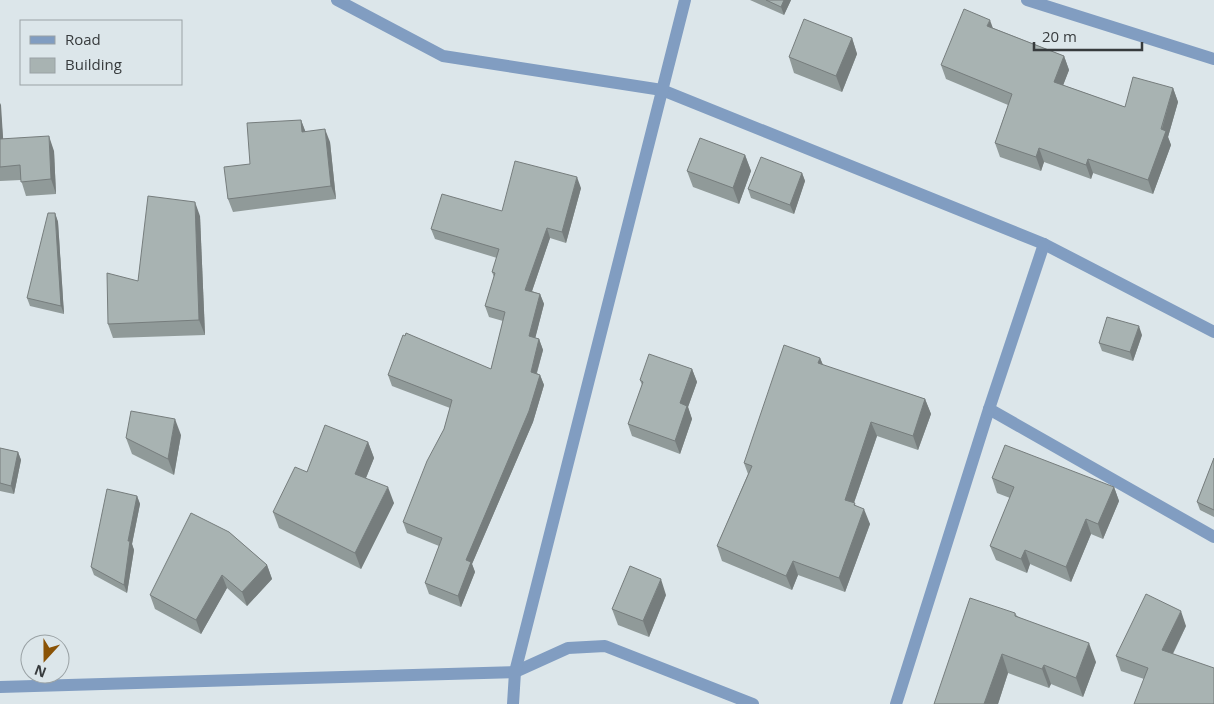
<svg xmlns="http://www.w3.org/2000/svg" width="1214" height="704" font-family="'Open Sans',sans-serif">
	<style>
		.lines { fill: none; stroke-linecap: round; stroke-linejoin: round }
		.minor { stroke: #819dc1; stroke-width: 12 }
		.wall { fill: #909a99 }
		.shaded-wall { fill: #767d7d }
		.building { fill: #a8b3b2; stroke: #767d7d }
	</style>
	<rect width="100%" height="100%" fill="#dce6ea"/>
	<g class="lines">
		<!-- minor -->
		<g class="minor">
			<polyline points="337,0 443,56 662,90 1044,244 1214,332"/>
			<polyline points="1027,0 1214,59"/>
			<polyline points="989,409 1214,537"/>
			<polyline points="0,687 515,672 568,648 605,646 753,704"/>
			<polyline points="513,704 515,672 685,0"/>
			<polyline points="896,704 989,409 1044,244"/>
		</g>
	</g>
	<!-- wall -->
	<g class="wall">
		<polygon points="750,0 791,0 784,15"/>
		<polygon points="993,28 1064,56 1069,70 1063,85 1125,107 1173,88 1178,102 1168,137 1171,145 1153,194 1093,173 1091,179 1044,162 1041,171 1000,157 995,143 1008,105 946,79 941,65"/>
		<polygon points="852,38 857,54 842,92 794,73 789,57"/>
		<polygon points="0,103 3,139 54,151 56,194 26,196 21,180 0,181"/>
		<polygon points="301,120 305,131 330,142 336,199 233,212 228,199 250,164"/>
		<polygon points="745,155 751,171 739,204 693,187 687,171"/>
		<polygon points="802,173 805,181 794,214 751,198 748,189"/>
		<polygon points="581,188 566,243 550,238 532,291 540,294 544,304 535,338 539,339 543,350 537,373 540,375 544,385 533,422 472,564 475,572 461,607 429,594 425,583 439,546 407,533 403,522 444,429 450,408 392,386 388,375 491,369 503,321 489,317 485,306 494,277 492,272 497,258 435,239 431,229 502,211"/>
		<polygon points="55,213 58,222 64,314 30,306 27,298"/>
		<polygon points="200,216 205,335 113,338 108,324 138,281"/>
		<polygon points="1142,335 1133,361 1102,351 1099,343"/>
		<polygon points="820,358 823,365 925,399 931,414 918,450 877,436 854,503 870,524 845,592 798,575 792,590 722,561 717,546 748,474 744,463"/>
		<polygon points="692,369 697,382 688,407 692,419 680,454 632,436 628,424 642,385 640,380"/>
		<polygon points="181,435 174,475 132,454 126,438"/>
		<polygon points="368,442 374,458 366,478 394,503 361,569 279,528 273,512 307,472"/>
		<polygon points="0,448 18,452 21,460 14,494 0,491"/>
		<polygon points="1214,458 1214,517 1200,510 1197,502"/>
		<polygon points="992,478 1114,487 1119,501 1103,539 1091,534 1071,582 1030,564 1027,573 996,560 990,546 1010,498 997,493"/>
		<polygon points="137,496 140,504 132,544 134,550 127,593 94,575 91,567"/>
		<polygon points="229,532 267,565 272,579 247,606 227,588 201,634 155,609 150,595"/>
		<polygon points="666,595 649,637 618,625 612,609"/>
		<polygon points="1015,613 1017,616 1096,662 1083,697 1051,684 1049,688 1008,673 998,704 934,704"/>
		<polygon points="1186,626 1173,654 1144,679 1121,671 1116,656"/>
	</g>
	<!-- shaded-wall -->
	<g class="shaded-wall">
		<polygon points="784,0 791,0 784,15 781,7"/>
		<polygon points="990,20 995,34 987,26"/>
		<polygon points="852,38 857,54 842,92 836,76"/>
		<polygon points="1064,56 1069,70 1059,96 1054,82"/>
		<polygon points="1173,88 1178,102 1168,137 1171,145 1153,194 1148,180"/>
		<polygon points="0,103 1,105 4,153 0,143"/>
		<polygon points="301,120 306,133 302,132"/>
		<polygon points="325,129 330,142 336,199 331,186"/>
		<polygon points="49,136 54,151 56,194 51,179"/>
		<polygon points="1039,148 1044,162 1041,171 1036,157"/>
		<polygon points="745,155 751,171 739,204 733,188"/>
		<polygon points="1088,159 1093,173 1091,179 1086,165"/>
		<polygon points="802,173 805,181 794,214 790,205"/>
		<polygon points="577,177 581,188 566,243 562,232"/>
		<polygon points="195,202 200,216 205,335 199,320"/>
		<polygon points="55,213 58,222 64,314 61,306"/>
		<polygon points="547,228 550,238 529,300 525,290"/>
		<polygon points="540,294 544,304 533,347 529,336"/>
		<polygon points="1139,326 1142,335 1133,361 1130,352"/>
		<polygon points="539,339 543,350 534,382 531,372"/>
		<polygon points="820,358 826,372 818,363"/>
		<polygon points="692,369 697,382 688,407 692,419 680,454 675,441 680,403"/>
		<polygon points="540,375 544,385 533,422 472,564 475,572 461,607 458,596 466,560"/>
		<polygon points="925,399 931,414 918,450 913,436"/>
		<polygon points="175,419 181,435 174,475 168,459"/>
		<polygon points="871,422 877,436 850,514 845,500"/>
		<polygon points="368,442 374,458 361,490 355,474"/>
		<polygon points="18,452 21,460 14,494 11,486"/>
		<polygon points="388,487 394,503 361,569 355,553"/>
		<polygon points="1114,487 1119,501 1103,539 1098,524"/>
		<polygon points="137,496 140,504 132,544 134,550 127,593 124,585 128,541"/>
		<polygon points="864,509 870,524 845,592 839,578"/>
		<polygon points="1086,519 1091,534 1071,582 1066,567"/>
		<polygon points="1025,550 1030,564 1027,573 1021,559"/>
		<polygon points="793,561 798,575 792,590 786,576"/>
		<polygon points="267,565 272,579 247,606 242,592"/>
		<polygon points="222,575 227,588 201,634 196,620"/>
		<polygon points="661,579 666,595 649,637 643,621"/>
		<polygon points="1181,611 1186,626 1167,665 1162,650"/>
		<polygon points="1089,643 1096,662 1083,697 1076,678"/>
		<polygon points="1002,654 1008,673 998,704 984,704"/>
		<polygon points="1044,665 1051,684 1049,688 1042,669"/>
	</g>
	<!-- building -->
	<g class="building">
		<polygon points="766,0 784,0 781,7"/>
		<polygon points="964,9 990,20 987,26 1064,56 1054,82 1125,107 1133,77 1173,88 1161,129 1166,131 1148,180 1088,159 1086,165 1039,148 1036,157 995,143 1012,94 941,65"/>
		<polygon points="804,19 852,38 836,76 789,57"/>
		<polygon points="301,120 302,132 325,129 331,186 228,199 224,167 250,164 247,123"/>
		<polygon points="49,136 51,179 21,182 20,165 0,167 0,139"/>
		<polygon points="700,138 745,155 733,188 687,171"/>
		<polygon points="761,157 802,173 790,205 748,189"/>
		<polygon points="515,161 577,177 562,232 547,228 525,290 540,294 529,336 539,339 531,372 540,375 529,411 466,560 471,562 458,596 425,583 442,538 403,522 427,461 444,429 452,400 388,375 403,335 405,336 406,333 491,369 505,312 485,306 495,273 492,272 499,249 431,229 442,194 502,211"/>
		<polygon points="148,196 195,202 199,320 108,324 107,273 138,281"/>
		<polygon points="48,213 55,213 61,306 27,298"/>
		<polygon points="1107,317 1139,326 1130,352 1099,343"/>
		<polygon points="784,345 820,358 818,363 925,399 913,436 871,422 845,500 855,503 854,505 864,509 839,578 793,561 786,576 717,546 752,466 744,463"/>
		<polygon points="649,354 692,369 680,403 687,406 675,441 628,424 643,382 640,380"/>
		<polygon points="131,411 175,419 168,459 126,438"/>
		<polygon points="325,425 368,442 355,474 388,487 355,553 273,512 295,467 307,472"/>
		<polygon points="1005,445 1114,487 1098,524 1086,519 1066,567 1025,550 1021,559 990,546 1014,487 992,478"/>
		<polygon points="0,448 18,452 11,486 0,483"/>
		<polygon points="1214,458 1214,510 1197,502"/>
		<polygon points="107,489 137,496 128,541 130,541 124,585 91,567"/>
		<polygon points="191,513 229,532 267,565 242,592 222,575 196,620 150,595"/>
		<polygon points="630,566 661,579 643,621 612,609"/>
		<polygon points="1146,594 1181,611 1162,650 1214,668 1214,704 1134,704 1148,668 1116,656"/>
		<polygon points="970,598 1015,613 1015,616 1089,643 1076,678 1044,665 1042,669 1002,654 984,704 934,704"/>
	</g>
	<!-- legend -->
	<rect x="20" y="20" width="162" height="65" fill="#dce6ea" stroke="#9aa2a5"/>
	<rect x="30" y="36" width="25" height="8" fill="#819dc1" stroke="#9aa2a5"/>
	<text x="65" y="45" font-size="15" fill="#373b3d">Road</text>
	<rect x="30" y="58" width="25" height="15" fill="#a8b3b2" stroke="#9aa2a5"/>
	<text x="65" y="70" font-size="15" fill="#373b3d">Building</text>
	<!-- north arrow -->
	<g transform="translate(45 659) rotate(201)"><circle r="24" fill="#dce6ea" stroke="#9aa2a5"/>
	<path d="M0-4L9 19L0 12L-9 19Z" fill="#8a5306"/>
	<text y="-8" font-size="14" font-weight="bold" text-anchor="middle" fill="#373b3d">N</text>
	</g>
	<!-- scale -->
	<path d="M1034 42v8h108v-8" fill="none" stroke="#373b3d" stroke-width="2.5"/>
	<text x="1042" y="42" font-size="15" fill="#373b3d" stroke="#dce6ea" stroke-width="4" paint-order="stroke">20 m</text>
</svg>
